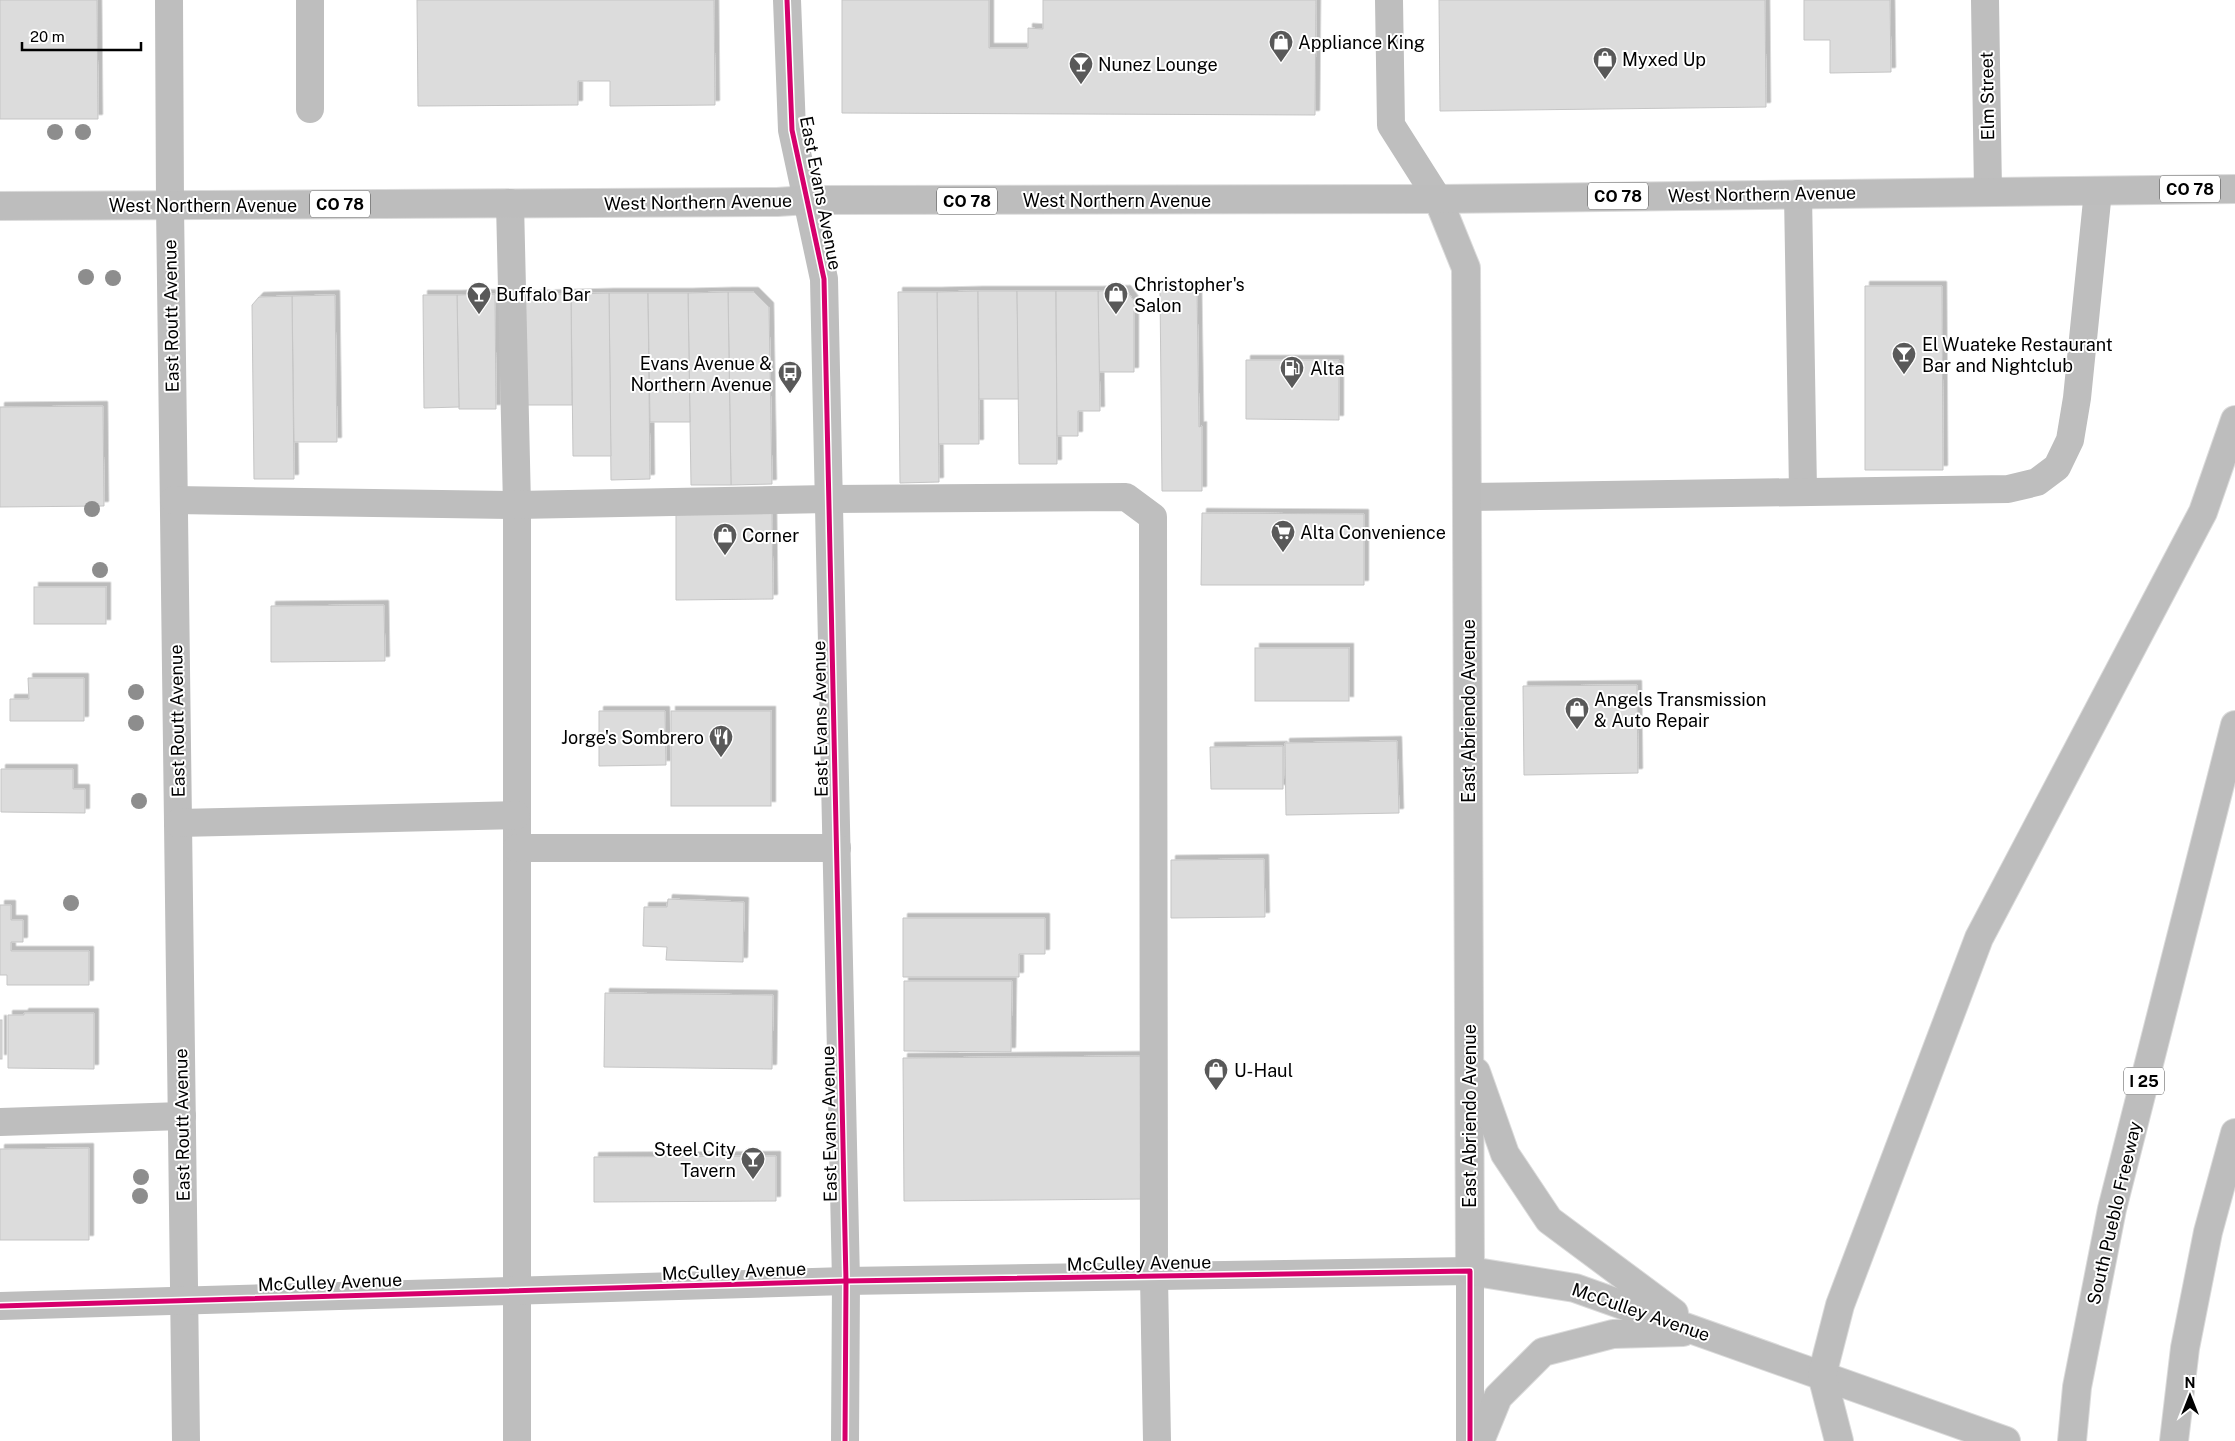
<svg xmlns="http://www.w3.org/2000/svg" width="2235" height="1441" font-family="'Public Sans',sans-serif">
	<style>
		.building { fill: #dcdcdc; stroke: #c5c5c5; filter: url(#shadow) }
		.lines { fill: none; stroke-linecap: round; stroke-linejoin: round }
		.major-casing { stroke: #dbdbdb; stroke-width: 30 }
		.highway-casing { stroke: #dbdbdb; stroke-width: 30 }
		.minor { stroke: #bebebe; stroke-width: 28 }
		.major { stroke: #bdbdbd; stroke-width: 28 }
		.highway { stroke: #bdbdbd; stroke-width: 28 }
		.cycleway-casing { stroke: #fff; stroke-width: 8 }
		.cycleway { stroke: #d6006c; stroke-width: 5 }
		.tree { fill: #8d8d8d }
		.labels { text-anchor: middle; dominant-baseline: central; stroke-width: 4; stroke-linejoin: round; paint-order: stroke }
		.shield { fill: #fff; stroke: #4c4c4c; stroke-width: 1 }
		.shield-label { font-size: 16px; font-weight: bold; fill: #000 }
		.poi-label { font-size: 18px; fill: #000; stroke: #fff; text-anchor: start }
		.street-label { font-size: 18px; fill: #000; stroke: #fff }
	</style>
	<defs>
		<filter id="shadow"><feDropShadow dx="4.5" dy="-4.5" stdDeviation="0" flood-color="#0004"/></filter>
	</defs>
	<rect width="100%" height="100%" fill="#fff"/>
	<!-- building -->
	<g class="building">
		<polygon points="0,0 97,0 98,119 0,119"/>
		<polygon points="417,0 714,0 715,105 610,106 610,81 578,81 578,105 418,106"/>
		<polygon points="842,0 989,0 989,48 1028,48 1028,28 1043,29 1043,0 1316,0 1315,115 842,113"/>
		<polygon points="1439,0 1765,0 1766,107 1440,111"/>
		<polygon points="1804,0 1890,0 1891,72 1830,73 1830,40 1804,40"/>
		<polygon points="1865,286 1942,286 1943,470 1865,470"/>
		<polygon points="1197,289 1199,427 1202,426 1202,491 1162,491 1160,290"/>
		<polygon points="1126,290 1134,301 1134,372 1099,372 1098,291"/>
		<polygon points="978,291 979,444 938,444 937,292"/>
		<polygon points="978,291 1017,291 1019,399 979,399"/>
		<polygon points="1017,291 1056,291 1057,464 1019,464"/>
		<polygon points="1056,291 1098,291 1100,411 1078,411 1078,436 1057,436"/>
		<polygon points="728,292 754,292 769,307 772,484 731,485"/>
		<polygon points="728,292 731,485 691,485 688,293"/>
		<polygon points="898,292 937,292 939,482 900,483"/>
		<polygon points="609,293 648,293 650,479 611,480"/>
		<polygon points="609,293 611,456 573,456 571,294"/>
		<polygon points="648,293 688,293 690,422 650,422"/>
		<polygon points="495,294 496,409 459,409 457,295"/>
		<polygon points="571,294 572,405 525,405 523,295"/>
		<polygon points="335,295 337,442 294,442 292,296"/>
		<polygon points="423,295 457,295 459,407 424,408"/>
		<polygon points="292,296 294,479 254,479 252,305 259,297"/>
		<polygon points="1246,360 1339,360 1339,420 1246,419"/>
		<polygon points="103,406 104,506 0,507 0,407"/>
		<polygon points="772,512 773,599 676,600 676,513"/>
		<polygon points="1202,513 1364,514 1364,585 1201,585"/>
		<rect x="34" y="587" width="72" height="37"/>
		<polygon points="384,605 385,661 271,662 271,606"/>
		<rect x="1255" y="648" width="94" height="53"/>
		<polygon points="28,678 84,678 84,721 10,721 10,699 29,699"/>
		<polygon points="1637,685 1638,773 1524,775 1523,686"/>
		<polygon points="599,711 665,711 666,765 599,766"/>
		<rect x="671" y="711" width="100" height="95"/>
		<polygon points="1397,741 1399,813 1286,815 1285,743"/>
		<polygon points="1283,746 1283,789 1211,789 1210,747"/>
		<polygon points="1,769 73,769 73,789 85,789 85,813 1,812"/>
		<polygon points="1264,859 1265,917 1171,918 1171,860"/>
		<polygon points="668,899 744,902 743,962 666,960 667,947 643,946 644,907 667,907"/>
		<polygon points="0,905 11,905 11,920 23,920 23,942 11,942 11,951 89,951 89,985 7,985 7,975 0,975"/>
		<polygon points="903,918 1045,918 1045,954 1019,954 1019,977 903,977"/>
		<polygon points="904,981 1012,981 1011,1052 904,1051"/>
		<polygon points="605,993 773,995 772,1069 604,1067"/>
		<polygon points="24,1013 94,1013 94,1069 8,1068 8,1015 24,1015"/>
		<rect x="0" y="1020" width="2" height="39"/>
		<polygon points="1144,1056 1145,1199 904,1201 903,1058"/>
		<polygon points="89,1148 89,1240 0,1240 0,1149"/>
		<polygon points="776,1156 776,1201 594,1202 594,1157"/>
	</g>
	<g class="lines">
		<defs>
			<g id="major">
				<polyline points="1438,199 1466,268 1470,1271 1575,1288 2006,1441"/>
				<polyline points="0,206 777,202 808,200 1438,199 2235,189"/>
				<polyline points="1476,1072 1505,1154 1549,1220 1674,1313"/>
				<polyline points="1480,1441 1498,1397 1543,1352 1613,1334 1683,1332"/>
			</g>
			<g id="highway">
				<polyline points="1839,1441 1822,1375 1840,1305 1979,938 2203,512 2235,420"/>
				<polyline points="2072,1441 2077,1387 2112,1209 2235,725"/>
				<polyline points="2174,1441 2185,1348 2208,1232 2235,1133"/>
			</g>
		</defs>
		<!-- major casing -->
		<use href="#major" class="major-casing"/>
		<!-- highway casing -->
		<use href="#highway" class="highway-casing"/>
		<!-- minor -->
		<g class="minor">
			<polyline points="169,0 170,205 186,1441"/>
			<polyline points="310,0 310,109"/>
			<polyline points="787,0 792,130 824,279 846,1281 845,1441"/>
			<polyline points="1389,0 1391,125 1438,199"/>
			<polyline points="1985,0 1988,192"/>
			<polyline points="1798,194 1803,491"/>
			<polyline points="510,203 517,505 517,1441"/>
			<polyline points="1467,497 2008,489 2037,482 2057,467 2070,440 2077,398 2098,191"/>
			<polyline points="174,500 517,505 829,499 1126,497 1153,517 1154,1277 1157,1441"/>
			<polyline points="178,823 516,815"/>
			<polyline points="517,848 837,848"/>
			<polyline points="0,1122 182,1116"/>
			<polyline points="0,1306 846,1281 1470,1271 1470,1441"/>
		</g>
		<!-- major -->
		<use href="#major" class="major"/>
		<!-- highway -->
		<use href="#highway" class="highway"/>
		<defs>
			<g id="cycleway">
				<polyline points="787,0 792,130 824,279 846,1281 845,1441"/>
				<polyline points="0,1306 846,1281 1470,1271 1470,1441"/>
			</g>
		</defs>
		<!-- cycleway casing -->
		<use href="#cycleway" class="cycleway-casing"/>
		<!-- cycleway -->
		<use href="#cycleway" class="cycleway"/>
	</g>
	<!-- trees -->
	<g class="tree">
		<circle cx="55" cy="132" r="8"/>
		<circle cx="83" cy="132" r="8"/>
		<circle cx="86" cy="277" r="8"/>
		<circle cx="113" cy="278" r="8"/>
		<circle cx="92" cy="509" r="8"/>
		<circle cx="100" cy="570" r="8"/>
		<circle cx="136" cy="692" r="8"/>
		<circle cx="136" cy="723" r="8"/>
		<circle cx="139" cy="801" r="8"/>
		<circle cx="71" cy="903" r="8"/>
		<circle cx="141" cy="1177" r="8"/>
		<circle cx="140" cy="1196" r="8"/>
	</g>
	<!-- icons -->
	<defs>
		<symbol id="shop-pin" viewBox="-11 -11 22 30"><path d="M0 17L-7.5 6A9.5 9.5 0 1 1 7.5 6Z" fill="#595959" stroke="#fff"/><path d="M-5-2.5h2.3a2.7 3.5 0 0 1 5.4 0H5L5.5 6h-11ZM-1.5-2.5h3a1.5 2.3 0 0 0-3 0Z" fill="#fff"/></symbol>
		<symbol id="bar-pin" viewBox="-11 -11 22 30"><path d="M0 17L-7.5 6A9.5 9.5 0 1 1 7.5 6Z" fill="#595959" stroke="#fff"/><path d="M-6-5H6L.8 .8V4.5H3.5V6h-7V4.5H-.8V.8Z" fill="#fff"/></symbol>
		<symbol id="fuel-pin" viewBox="-11 -11 22 30"><path d="M0 17L-7.5 6A9.5 9.5 0 1 1 7.5 6Z" fill="#595959" stroke="#fff"/><path d="M-5.5-6h7V0h2V4h1.3V-2.5L3-4.5l.8-.8L6-3V5H2.5V1h-1V6h-7ZM-4.2-4.7v3.2H.2V-4.7Z" fill="#fff"/></symbol>
		<symbol id="bus-pin" viewBox="-11 -11 22 30"><path d="M0 17L-7.5 6A9.5 9.5 0 1 1 7.5 6Z" fill="#595959" stroke="#fff"/><path d="M-5-6H5V4H4V6H2V4H-2V6H-4V4H-5ZM-3.5-4V0h7V-4ZM-3.5 1.2v1.5H-2V1.2ZM2 1.2v1.5H3.5V1.2Z" fill="#fff"/></symbol>
		<symbol id="supermarket-pin" viewBox="-11 -11 22 30"><path d="M0 17L-7.5 6A9.5 9.5 0 1 1 7.5 6Z" fill="#595959" stroke="#fff"/><path d="M-6-5.5h2.5l.6 2H6L4.5 2H-2.5L-4.4-4H-6ZM-1.5 3.2a1.3 1.3 0 1 0 .1 0ZM3 3.2a1.3 1.3 0 1 0 .1 0Z" fill="#fff"/></symbol>
		<symbol id="restaurant-pin" viewBox="-11 -11 22 30"><path d="M0 17L-7.5 6A9.5 9.5 0 1 1 7.5 6Z" fill="#595959" stroke="#fff"/><path d="M-5-6h1v4h1v-4h1v4h1v-4h1v5L-1.5 .5V6h-2V.5L-5-1ZM5-6V6H3V1.5H1.5Q1.5-4 5-6Z" fill="#fff"/></symbol>
	</defs>
	<g fill-rule="evenodd">
		<use href="#shop-pin" x="1267" y="28" width="28" height="38"/>
		<use href="#shop-pin" x="1591" y="45" width="28" height="38"/>
		<use href="#bar-pin" x="1067" y="50" width="28" height="38"/>
		<use href="#bar-pin" x="465" y="280" width="28" height="38"/>
		<use href="#shop-pin" x="1102" y="280" width="28" height="38"/>
		<use href="#bar-pin" x="1890" y="340" width="28" height="38"/>
		<use href="#fuel-pin" x="1278" y="354" width="28" height="38"/>
		<use href="#bus-pin" x="776" y="359" width="28" height="38"/>
		<use href="#supermarket-pin" x="1269" y="518" width="28" height="38"/>
		<use href="#shop-pin" x="711" y="521" width="28" height="38"/>
		<use href="#shop-pin" x="1563" y="695" width="28" height="38"/>
		<use href="#restaurant-pin" x="707" y="723" width="28" height="38"/>
		<use href="#shop-pin" x="1202" y="1056" width="28" height="38"/>
		<use href="#bar-pin" x="739" y="1145" width="28" height="38"/>
	</g>
	<g class="labels">
		<!-- shield labels -->
		<g class="shield">
			<rect x="2160" y="175.5" width="60" height="27" rx="4"/>
			<rect x="1588" y="182.5" width="60" height="27" rx="4"/>
			<rect x="937" y="187.5" width="60" height="27" rx="4"/>
			<rect x="310" y="190.5" width="60" height="27" rx="4"/>
			<rect x="2124" y="1067.5" width="40" height="27" rx="4"/>
		</g>
		<g class="shield-label">
			<text x="2190" y="189">CO 78</text>
			<text x="1618" y="196">CO 78</text>
			<text x="967" y="201">CO 78</text>
			<text x="340" y="204">CO 78</text>
			<text x="2144" y="1081">I 25</text>
		</g>
		<!-- poi labels -->
		<g class="poi-label">
			<text x="1298" y="42">Appliance King</text>
			<text x="1622" y="59">Myxed Up</text>
			<text x="1098" y="64">Nunez Lounge</text>
			<text x="1134" y="284">Christopher's<tspan x="1134" dy="21">Salon</tspan></text>
			<text x="496" y="294">Buffalo Bar</text>
			<text x="1922" y="344">El Wuateke Restaurant<tspan x="1922" dy="21">Bar and Nightclub</tspan></text>
			<text x="772" y="363" text-anchor="end">Evans Avenue &amp;<tspan x="772" dy="21">Northern Avenue</tspan></text>
			<text x="1310" y="368">Alta</text>
			<text x="1300" y="532">Alta Convenience</text>
			<text x="742" y="535">Corner</text>
			<text x="1594" y="699">Angels Transmission<tspan x="1594" dy="21">&amp; Auto Repair</tspan></text>
			<text x="704" y="737" text-anchor="end">Jorge's Sombrero</text>
			<text x="1234" y="1070">U-Haul</text>
			<text x="736" y="1149" text-anchor="end">Steel City<tspan x="736" dy="21">Tavern</tspan></text>
		</g>
		<!-- street labels -->
		<g class="street-label">
			<text transform="translate(1987 96) rotate(-91)">Elm Street</text>
			<text transform="translate(821 193) rotate(79)">East Evans Avenue</text>
			<text transform="translate(1762 194) rotate(-1)">West Northern Avenue</text>
			<text x="1117" y="200">West Northern Avenue</text>
			<text transform="translate(698 202) rotate(-1)">West Northern Avenue</text>
			<text x="203" y="205">West Northern Avenue</text>
			<text transform="translate(171 316) rotate(-91)">East Routt Avenue</text>
			<text transform="translate(1468 711) rotate(-90)">East Abriendo Avenue</text>
			<text transform="translate(820 719) rotate(-91)">East Evans Avenue</text>
			<text transform="translate(177 721) rotate(-91)">East Routt Avenue</text>
			<text transform="translate(1469 1116) rotate(-90)">East Abriendo Avenue</text>
			<text transform="translate(829 1124) rotate(-91)">East Evans Avenue</text>
			<text transform="translate(182 1125) rotate(-91)">East Routt Avenue</text>
			<text transform="translate(2114 1213) rotate(-77)">South Pueblo Freeway</text>
			<text transform="translate(1139 1263) rotate(-1)">McCulley Avenue</text>
			<text transform="translate(734 1271) rotate(-2)">McCulley Avenue</text>
			<text transform="translate(330 1282) rotate(-2)">McCulley Avenue</text>
			<text transform="translate(1641 1312) rotate(19)">McCulley Avenue</text>
		</g>
	</g>
	<!-- north arrow -->
	<g transform="translate(2190 1396)" stroke="#ffffff" stroke-width="4" paint-order="stroke">
	<path d="M0-4L9 19L0 12L-9 19Z" fill="#000000"/>
	<text y="-8" font-size="14" font-weight="bold" text-anchor="middle" fill="#000000">N</text>
	</g>
	<!-- scale -->
	<path d="M22 42v8h119v-8" fill="none" stroke="#000000" stroke-width="2.5"/>
	<text x="30" y="42" font-size="15" fill="#000000" stroke="#ffffff" stroke-width="4" paint-order="stroke">20 m</text>
</svg>
